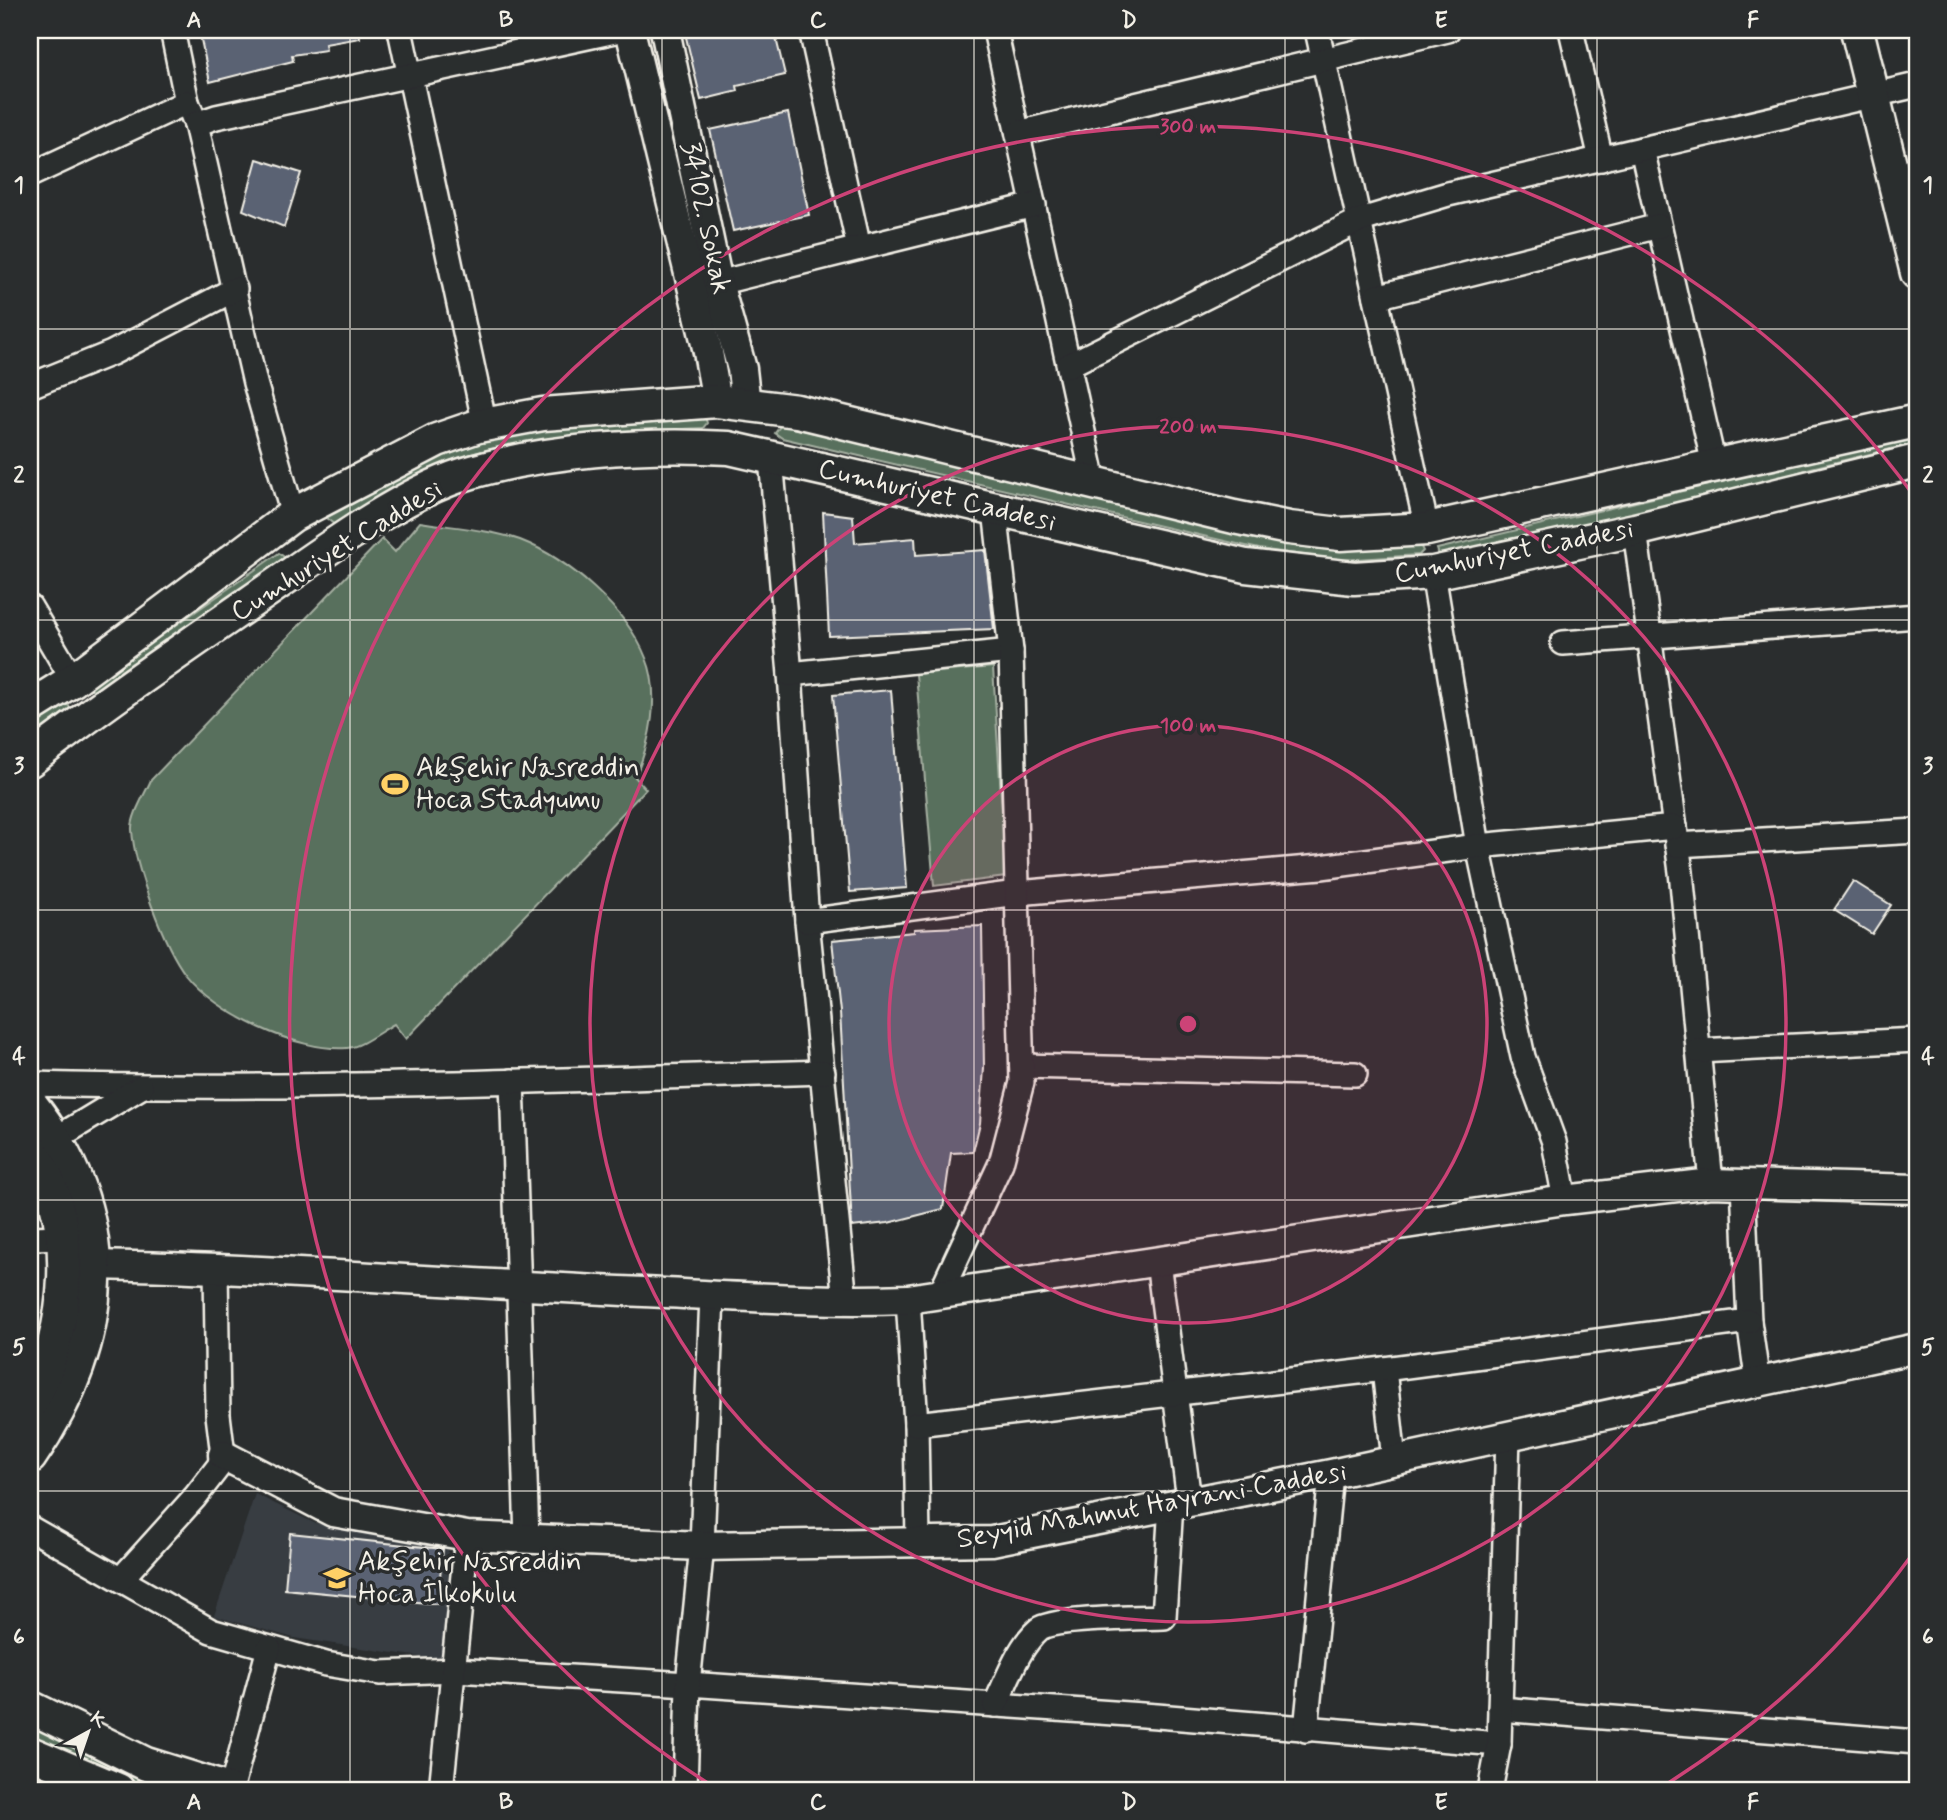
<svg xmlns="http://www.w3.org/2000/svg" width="1947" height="1820" font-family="Mynerve,sans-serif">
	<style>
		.built { fill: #383d43 }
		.green { fill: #58705d; stroke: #a6b0a2; stroke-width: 2 }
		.building { fill: #5a6273; stroke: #f4f1e8; stroke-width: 2 }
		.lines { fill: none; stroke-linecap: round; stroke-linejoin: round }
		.minor-casing { stroke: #f4f1e8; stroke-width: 28 }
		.tertiary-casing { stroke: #f4f1e8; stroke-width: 33 }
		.secondary-casing { stroke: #f4f1e8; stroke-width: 37 }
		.minor { stroke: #2a2d2e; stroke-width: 23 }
		.tertiary { stroke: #2a2d2e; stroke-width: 28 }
		.secondary { stroke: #2a2d2e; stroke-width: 32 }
		.grid { fill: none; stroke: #f4f1e8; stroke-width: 2; stroke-opacity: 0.55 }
		.ring { fill: none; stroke: #cc4377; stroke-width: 3.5 }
		.labels { text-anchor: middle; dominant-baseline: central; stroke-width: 7; stroke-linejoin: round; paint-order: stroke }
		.street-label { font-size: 28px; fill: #f4f1e8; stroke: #2a2d2e }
		.poi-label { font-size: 28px; fill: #f4f1e8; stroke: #2a2d2e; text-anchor: start }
		.centre { fill: #cc4377; stroke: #2a2d2e; stroke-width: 3.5 }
		.ring-label { font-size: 21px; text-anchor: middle; font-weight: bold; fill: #cc4377; stroke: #2a2d2e; stroke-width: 7; stroke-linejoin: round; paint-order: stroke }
		.neatline { fill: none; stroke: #f4f1e8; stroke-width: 2.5 }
		.grid-label { font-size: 23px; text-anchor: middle; font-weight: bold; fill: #f4f1e8 }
	</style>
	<rect width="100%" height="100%" fill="#2a2d2e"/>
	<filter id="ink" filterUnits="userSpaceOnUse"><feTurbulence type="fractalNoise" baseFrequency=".0143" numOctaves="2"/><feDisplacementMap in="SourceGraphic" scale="14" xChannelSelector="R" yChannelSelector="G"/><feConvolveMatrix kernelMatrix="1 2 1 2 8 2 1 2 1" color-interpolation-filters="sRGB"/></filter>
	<g filter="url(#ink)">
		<!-- built -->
		<polygon class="built" points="255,1494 314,1523 448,1541 448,1661 294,1638 214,1616"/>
		<!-- green -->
		<g class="green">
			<path d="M705,417L707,423L703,428C629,432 528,435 458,458C415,473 375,502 335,525L326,518L466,442L572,425Z"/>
			<polygon points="781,425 1296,545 1357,549 1419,543 1423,551 1419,555 1342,560 1259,549 782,438 775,433"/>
			<polygon points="1915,436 1917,441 1912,444 1811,468 1748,489 1440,558 1437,549"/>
			<path d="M420,522C451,527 492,530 520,540C569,559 627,610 646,658C661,694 650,744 635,777L646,789L406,1039L394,1024C381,1031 361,1047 347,1048C297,1052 216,1013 186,975C164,947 134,865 132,830C131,816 145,794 151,780L382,539L395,552Z"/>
			<polygon points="279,553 288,560 97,693 91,689 92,684"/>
			<polygon points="993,667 1006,877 934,886 916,674"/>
			<polygon points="62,700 71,708 71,712 30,741 30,723"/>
			<polygon points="30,1719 197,1790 154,1790 30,1739"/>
		</g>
		<!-- building -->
		<g class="building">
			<polygon points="199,30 359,30 360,38 325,44 326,50 292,55 293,61 210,82"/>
			<polygon points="701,30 774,30 785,75 737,86 738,91 701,100 685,33"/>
			<polygon points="788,113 809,215 733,231 710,130"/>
			<polygon points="257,159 301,173 284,227 243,210"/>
			<polygon points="823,512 853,516 855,543 915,538 916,555 985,550 994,629 829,636"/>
			<polygon points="891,690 907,888 850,892 833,695"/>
			<polygon points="1853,881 1891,905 1872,934 1834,910"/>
			<polygon points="982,926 984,1068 980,1123 973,1152 951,1153 943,1209 888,1223 852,1227 840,1012 832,940 914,932 914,929"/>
			<polygon points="290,1533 443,1549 437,1604 285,1589"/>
		</g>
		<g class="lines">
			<defs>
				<g id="minor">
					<polyline points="172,30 187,102 196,124 255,383 293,515"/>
					<polyline points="400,30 485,425"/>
					<polyline points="811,30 859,248"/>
					<polyline points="995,30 1091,468 1091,483"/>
					<polyline points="1317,30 1427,529"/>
					<polyline points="1571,30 1601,159"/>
					<polyline points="196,124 216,117 620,30"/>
					<polyline points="1018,133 1448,30"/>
					<polyline points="1642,149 1714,465"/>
					<polyline points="30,175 187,102"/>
					<polyline points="718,283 1034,205"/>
					<polyline points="1376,297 1659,226"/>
					<polyline points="1069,365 1358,221 1448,194 1917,85"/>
					<polyline points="30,386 112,353 235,289"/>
					<polyline points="771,459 790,674 807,921 845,1301"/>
					<polyline points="1635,530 1681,872 1711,1183"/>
					<polyline points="1433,573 1478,846 1523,1057 1554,1142 1565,1200"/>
					<polyline points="30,607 73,680"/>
					<polyline points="1563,643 1917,616"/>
					<polyline points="790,674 1011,651"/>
					<polyline points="1677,845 1917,831"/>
					<polyline points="807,921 1017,893 1321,867 1478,846 1675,827"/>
					<polyline points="1698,1051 1917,1040"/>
					<polyline points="1022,1066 1355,1074"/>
					<polyline points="512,1081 527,1539"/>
					<path d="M30,1084C294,1091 559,1080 823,1072"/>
					<polyline points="55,1139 141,1087"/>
					<polyline points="1743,1183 1749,1321 1758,1384"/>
					<polyline points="30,1238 64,1237"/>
					<polyline points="1158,1262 1189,1500"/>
					<polyline points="939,1296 1001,1163 1022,1082 1011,651 995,510"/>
					<polyline points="908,1299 916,1424 918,1541"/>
					<polyline points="1384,1369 1394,1460"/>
					<polyline points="916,1424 1384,1369 1749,1321"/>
					<polyline points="30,1528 211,1631 326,1664 380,1673 455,1670 688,1684 1157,1716 1499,1744"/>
					<polyline points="121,1579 195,1497 219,1466 223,1455 218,1415 216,1267"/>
					<path d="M995,1705C1007,1681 1018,1647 1039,1629C1053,1618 1141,1618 1164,1617L1171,1504"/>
					<polyline points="1500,1709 1917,1742"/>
					<polyline points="1306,1730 1331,1474"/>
					<polyline points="231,1790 269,1648"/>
					<polyline points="441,1790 467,1536"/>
					<polyline points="685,1790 688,1684 702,1546 712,1295"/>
					<polyline points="1490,1790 1499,1744 1508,1435"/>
				</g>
				<g id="tertiary">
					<polyline points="630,30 708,352 717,401"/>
					<polyline points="665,30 718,283 742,369 746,405"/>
					<path d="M95,1265C285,1269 475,1285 665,1293C746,1297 827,1302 908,1299L1565,1200L1711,1183L1917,1189"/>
					<polyline points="223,1455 333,1512 467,1536 702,1546 992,1541 1331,1474 1917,1348"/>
				</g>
				<g id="secondary">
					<polyline points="1857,30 1917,273"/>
					<polyline points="30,707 73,680 293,515 437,440 478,426 543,414 717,401 797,411 1234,517 1289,528 1340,534 1427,529 1917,421"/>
					<path d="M30,760C108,700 190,644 271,588C323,552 402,494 462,475C542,450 645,443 729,448L1246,566L1354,578L1433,573L1635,530L1917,461"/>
					<path d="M30,1103C121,1218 110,1341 30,1457"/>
					<path d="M30,1148C81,1221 70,1330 30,1405"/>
					<polyline points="30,1707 146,1764 229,1790"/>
					<polyline points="30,1753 118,1790"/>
				</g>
			</defs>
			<!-- minor casing -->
			<use href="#minor" class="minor-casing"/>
			<!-- tertiary casing -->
			<use href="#tertiary" class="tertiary-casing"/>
			<!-- secondary casing -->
			<use href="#secondary" class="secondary-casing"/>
			<!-- minor -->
			<use href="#minor" class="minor"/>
			<!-- tertiary -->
			<use href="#tertiary" class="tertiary"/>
			<!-- secondary -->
			<use href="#secondary" class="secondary"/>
		</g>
	</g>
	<!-- grid -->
	<path class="grid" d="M350,30V1790M662,30V1790M974,30V1790M1285,30V1790M1597,30V1790M30,329H1917M30,620H1917M30,910H1917M30,1200H1917M30,1491H1917"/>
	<!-- distance rings -->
	<circle cx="1188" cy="1024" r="299" fill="#cc4377" fill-opacity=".12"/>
	<g class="ring">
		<circle cx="1188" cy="1024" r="299"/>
		<circle cx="1188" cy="1024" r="598"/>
		<path d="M1914 1552A898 898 0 0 1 1657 1790M719 1790A898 898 0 1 1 1914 496"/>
	</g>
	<!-- icons -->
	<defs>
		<symbol id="stadium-bare" viewBox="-9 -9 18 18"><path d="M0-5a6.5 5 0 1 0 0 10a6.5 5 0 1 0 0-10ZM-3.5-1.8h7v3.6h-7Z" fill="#ffd166" stroke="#2a2d2e" stroke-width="2.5" paint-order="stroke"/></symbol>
		<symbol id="school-bare" viewBox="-9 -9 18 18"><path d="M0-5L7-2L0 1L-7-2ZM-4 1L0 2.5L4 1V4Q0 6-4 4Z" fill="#ffd166" stroke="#2a2d2e" stroke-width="2.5" paint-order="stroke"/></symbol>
	</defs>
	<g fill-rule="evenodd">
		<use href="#stadium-bare" x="376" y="765" width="38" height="38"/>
		<use href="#school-bare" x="318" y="1559" width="38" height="38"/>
	</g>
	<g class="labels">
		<!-- street labels -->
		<g class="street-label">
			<text transform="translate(705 218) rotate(78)">34102. Sokak</text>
			<text transform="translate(937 496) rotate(13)">Cumhuriyet Caddesi</text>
			<text transform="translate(337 551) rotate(-32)">Cumhuriyet Caddesi</text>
			<text transform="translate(1514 552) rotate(-11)">Cumhuriyet Caddesi</text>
			<text transform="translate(1152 1506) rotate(-10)">Seyyid Mahmut Hayrani Caddesi</text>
		</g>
		<!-- poi labels -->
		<g class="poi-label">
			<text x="416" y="768">Akşehir Nasreddin<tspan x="416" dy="32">Hoca Stadyumu</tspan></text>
			<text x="358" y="1562">Akşehir Nasreddin<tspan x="358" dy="32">Hoca İlkokulu</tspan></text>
		</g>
	</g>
	<circle cx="1188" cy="1024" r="10" class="centre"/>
	<g class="ring-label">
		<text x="1188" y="133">300 m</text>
		<text x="1188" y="433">200 m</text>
		<text x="1188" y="732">100 m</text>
	</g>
	<!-- margin -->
	<rect width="1947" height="1820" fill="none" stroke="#2a2d2e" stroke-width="77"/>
	<!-- north arrow -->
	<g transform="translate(88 1732) rotate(40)" stroke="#2a2d2e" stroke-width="5" paint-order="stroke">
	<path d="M0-5L12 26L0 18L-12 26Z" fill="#f4f1e8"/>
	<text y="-10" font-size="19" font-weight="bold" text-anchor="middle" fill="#f4f1e8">K</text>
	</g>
	<rect x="38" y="38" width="1871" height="1744" class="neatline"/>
	<g class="grid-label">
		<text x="194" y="27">A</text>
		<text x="506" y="27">B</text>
		<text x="818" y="27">C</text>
		<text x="1129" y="27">D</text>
		<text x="1441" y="27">E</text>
		<text x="1753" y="27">F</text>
		<text x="19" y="192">1</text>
		<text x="1928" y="192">1</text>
		<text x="19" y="482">2</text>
		<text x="1928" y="482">2</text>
		<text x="19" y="773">3</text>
		<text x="1928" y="773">3</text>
		<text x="19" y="1063">4</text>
		<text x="1928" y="1063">4</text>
		<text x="19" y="1354">5</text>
		<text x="1928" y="1354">5</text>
		<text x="19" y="1644">6</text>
		<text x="1928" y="1644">6</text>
		<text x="194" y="1809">A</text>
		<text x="506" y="1809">B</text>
		<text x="818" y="1809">C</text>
		<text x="1129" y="1809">D</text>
		<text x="1441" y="1809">E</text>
		<text x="1753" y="1809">F</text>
	</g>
</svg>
